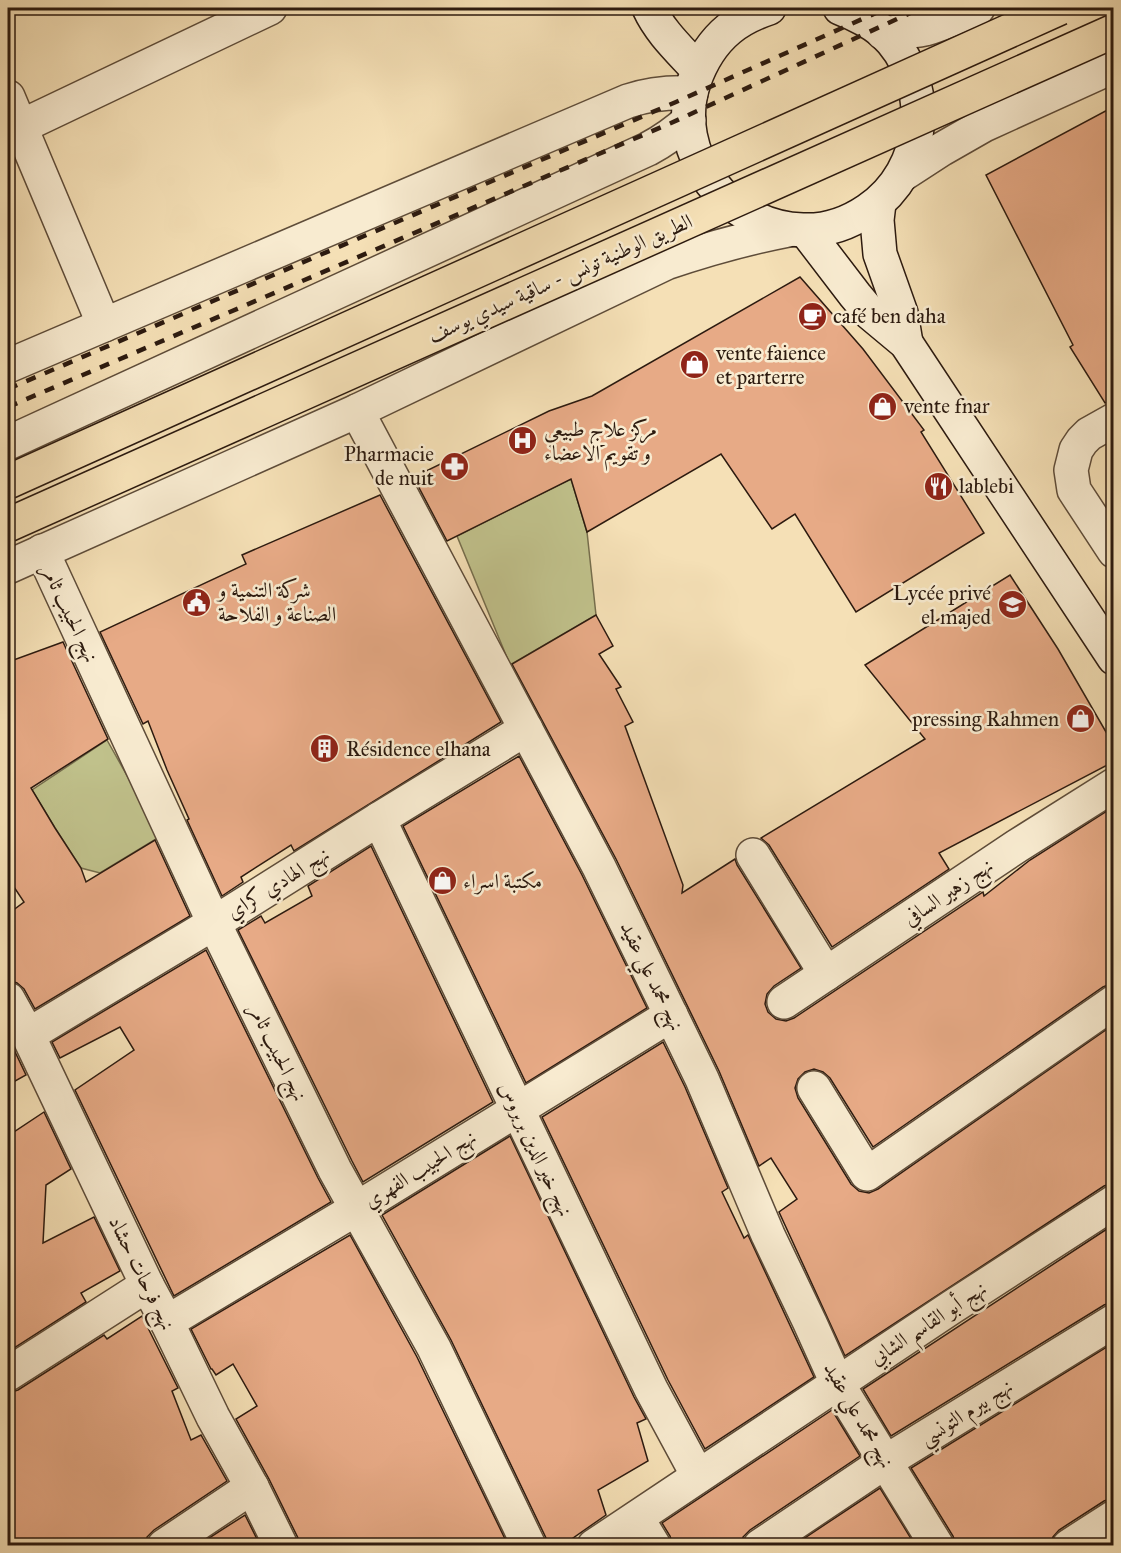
<svg xmlns="http://www.w3.org/2000/svg" width="1121" height="1553" font-family="'IM FELL Great Primer',Amiri,serif">
	<style>
		.green { fill: #c0c18b; stroke: #766e4d; stroke-width: 1.5 }
		.building { fill: #e7aa86; stroke: #2c1a0f; stroke-width: 1.5 }
		.lines { fill: none; stroke-linecap: round; stroke-linejoin: round }
		.street-casing { stroke: #5e4c39; stroke-width: 36 }
		.secondary-casing { stroke: #2c1a0f; stroke-width: 36 }
		.street { stroke: #f8ebd0; stroke-width: 33 }
		.secondary { stroke: #f8ebd0; stroke-width: 33 }
		.rail { stroke: #2c1a0f; stroke-width: 4.5; stroke-dasharray: 10 10; stroke-linecap: butt }
		.highway-bridge-casing { stroke: #2c1a0f; stroke-width: 36; stroke-linecap: butt }
		.highway-bridge { stroke: #f5e0b6; stroke-width: 33 }
		.labels { text-anchor: middle; dominant-baseline: central; stroke-width: 5; stroke-linejoin: round; paint-order: stroke }
		.street-label { font-size: 21px; fill: #2c1a0f; stroke: #f8ebd0 }
		.poi-label { font-size: 21px; fill: #2c1a0f; stroke: #f8ebd0; text-anchor: start }
	</style>
	<rect width="100%" height="100%" fill="#f5e0b6"/>
	<filter id="stains"><feTurbulence type="fractalNoise" baseFrequency=".00333" numOctaves="4"/><feColorMatrix values="0 0 0 0 .2 0 0 0 0 .09 0 0 0 0 .02 0 0 0 .5 -.17"/></filter>
	<radialGradient id="worn" r=".72"><stop offset=".6" stop-color="#630" stop-opacity="0"/><stop offset="1" stop-color="#630" stop-opacity=".3"/></radialGradient>
	<!-- green -->
	<g class="green">
		<polygon points="571,479 587,532 596,615 510,665 457,536"/>
		<polygon points="107,740 161,836 100,873 81,868 55,828 32,790"/>
	</g>
	<!-- building -->
	<g class="building">
		<polygon points="1113,107 1113,401 1105,403 1070,347 1073,345 986,175"/>
		<polygon points="800,277 863,349 924,430 921,432 984,533 856,612 795,514 772,529 721,454 587,532 571,479 447,541 415,480 424,476 422,473 549,411 592,396"/>
		<polygon points="380,495 501,722 294,851 291,845 241,877 243,882 222,896 187,820 189,819 167,770 148,721 143,724 100,632 246,564 242,555"/>
		<polygon points="1010,575 1058,649 1113,744 1113,762 939,853 949,869 832,947 769,845 761,838 925,739 865,665"/>
		<polygon points="596,615 613,646 599,654 621,687 616,689 633,722 625,726 683,885 682,893 735,859 737,865 801,968 774,986 767,994 765,1004 768,1012 776,1019 786,1021 794,1018 983,892 984,896 1030,860 1113,807 1113,983 1103,987 873,1147 830,1078 823,1072 814,1069 805,1072 798,1079 795,1088 798,1098 851,1184 859,1191 869,1193 878,1189 1113,1025 1113,1183 1104,1186 845,1356 779,1212 797,1199 771,1158 759,1166 719,1071 616,859 512,664"/>
		<polygon points="63,642 108,739 31,788 55,828 81,868 86,882 155,840 190,916 35,1009 24,989 17,983 8,980 8,914 24,902 8,878 8,662"/>
		<polygon points="519,756 582,875 647,1008 526,1083 403,826"/>
		<polygon points="371,846 493,1102 363,1182 352,1161 238,930 261,916 265,923 312,896 308,886"/>
		<polygon points="206,950 318,1178 331,1202 174,1296 75,1090 134,1050 120,1027 60,1058 52,1042"/>
		<polygon points="8,1037 26,1075 8,1085"/>
		<polygon points="663,1042 685,1087 728,1188 722,1192 744,1238 748,1235 814,1377 705,1449 668,1380 542,1117"/>
		<polygon points="44,1112 71,1169 46,1185 43,1243 94,1217 120,1271 81,1293 86,1302 8,1352 8,1136"/>
		<polygon points="510,1136 634,1397 646,1419 637,1423 648,1461 598,1490 606,1515 563,1545 547,1545 546,1538 451,1340 382,1215"/>
		<polygon points="1113,1225 1113,1302 1104,1305 891,1436 863,1389"/>
		<polygon points="350,1235 417,1357 508,1545 299,1545 298,1538 269,1479 236,1419 257,1406 233,1364 216,1375 212,1369 211,1369 191,1329"/>
		<polygon points="142,1316 178,1388 172,1391 191,1440 201,1435 227,1481 154,1530 147,1537 146,1545 8,1545 8,1393 18,1390 104,1335 107,1339"/>
		<polygon points="1113,1343 1113,1498 1104,1501 1059,1530 1053,1537 1051,1543 1047,1545 956,1545 953,1536 911,1468"/>
		<polygon points="832,1410 860,1456 750,1530 743,1537 742,1545 673,1545 670,1536 662,1523"/>
		<polygon points="880,1488 915,1545 794,1545"/>
		<polygon points="245,1515 260,1545 198,1545"/>
	</g>
	<g class="lines">
		<defs>
			<g id="street">
				<path d="M883,33C897,32 912,32 925,29C944,24 961,15 978,8"/>
				<polyline points="8,97 104,325"/>
				<polyline points="20,127 270,8"/>
				<polyline points="902,175 942,149 984,125 1114,66"/>
				<path d="M8,366L628,101C649,94 668,92 691,93"/>
				<polyline points="357,411 599,867 702,1079 768,1235 810,1323 837,1383 937,1546"/>
				<polyline points="1114,420 1089,434 1082,441 1076,450 1071,470 1074,490 1114,551"/>
				<path d="M8,443L648,149C663,141 676,132 689,120"/>
				<polyline points="42,551 214,923 335,1170 434,1348 529,1546"/>
				<path d="M8,567L357,411L666,263C707,249 747,238 788,230"/>
				<polyline points="379,819 651,1389 698,1476"/>
				<polyline points="753,855 826,974"/>
				<polyline points="8,999 28,1035 147,1285 167,1322 213,1417 252,1487 281,1546"/>
				<polyline points="784,1002 1017,846 1114,785"/>
				<polyline points="28,1035 214,923 379,819 526,729"/>
				<polyline points="814,1088 867,1174 1114,1002"/>
				<polyline points="167,1322 356,1209 671,1015"/>
				<polyline points="8,1374 147,1285"/>
				<polyline points="637,1518 654,1546"/>
				<polyline points="164,1546 252,1487"/>
				<polyline points="594,1546 952,1307 1114,1202"/>
				<polyline points="760,1546 885,1462 1114,1321"/>
				<polyline points="1069,1546 1114,1517"/>
			</g>
			<g id="secondary">
				<path d="M649,8C660,32 680,50 698,70"/>
				<path d="M769,8C754,13 741,19 729,29C712,43 701,62 694,82C670,155 728,228 803,230C826,231 849,223 868,210C927,171 936,81 883,32C870,21 855,14 840,8"/>
				<polyline points="879,203 877,220 880,254 901,313 906,343"/>
				<polyline points="806,231 855,295 870,313 906,343 1114,658"/>
			</g>
		</defs>
		<!-- street casing -->
		<use href="#street" class="street-casing"/>
		<!-- secondary casing -->
		<use href="#secondary" class="secondary-casing"/>
		<!-- street -->
		<use href="#street" class="street"/>
		<!-- secondary -->
		<use href="#secondary" class="secondary"/>
		<!-- rail -->
		<g class="rail">
			<polyline points="8,389 676,102 887,8"/>
			<polyline points="8,407 671,123 921,8"/>
		</g>
		<defs>
			<g id="highway-bridge">
				<polyline points="8,482 1060,8"/>
				<polyline points="8,525 1114,31"/>
			</g>
		</defs>
		<!-- highway-bridge casing -->
		<use href="#highway-bridge" class="highway-bridge-casing"/>
		<!-- highway-bridge -->
		<use href="#highway-bridge" class="highway-bridge"/>
	</g>
	<!-- icons -->
	<defs>
		<symbol id="cafe-disc" viewBox="-11 -11 22 22"><circle r="9.5" fill="#8f2418" stroke="#f8ebd0"/><path d="M-5.5-4.5H6V0H3Q3 3.5 0 3.5H-2.5Q-5.5 3.5-5.5 0ZM3-3.2v2h1.7v-2ZM-6 4.5H4V6H-6Z" fill="#fff"/></symbol>
		<symbol id="shop-disc" viewBox="-11 -11 22 22"><circle r="9.5" fill="#8f2418" stroke="#f8ebd0"/><path d="M-5-2.5h2.3a2.7 3.5 0 0 1 5.4 0H5L5.5 6h-11ZM-1.5-2.5h3a1.5 2.3 0 0 0-3 0Z" fill="#fff"/></symbol>
		<symbol id="hospital-disc" viewBox="-11 -11 22 22"><circle r="9.5" fill="#8f2418" stroke="#f8ebd0"/><path d="M-5-5h3v3.5h4V-5h3V5h-3V1.5h-4V5h-3Z" fill="#fff"/></symbol>
		<symbol id="pharmacy-disc" viewBox="-11 -11 22 22"><circle r="9.5" fill="#8f2418" stroke="#f8ebd0"/><path d="M-2-6h4v4h4v4h-4v4h-4v-4h-4v-4h4Z" fill="#fff"/></symbol>
		<symbol id="restaurant-disc" viewBox="-11 -11 22 22"><circle r="9.5" fill="#8f2418" stroke="#f8ebd0"/><path d="M-5-6h1v4h1v-4h1v4h1v-4h1v5L-1.5 .5V6h-2V.5L-5-1ZM5-6V6H3V1.5H1.5Q1.5-4 5-6Z" fill="#fff"/></symbol>
		<symbol id="civic-disc" viewBox="-11 -11 22 22"><circle r="9.5" fill="#8f2418" stroke="#f8ebd0"/><path d="M-.6-6.5H3V-4.5H.6V-3L4-1V1h2V6H-6V1h2V-1L-.6-3ZM-1.2 2.5V6h2.4V2.5Z" fill="#fff"/></symbol>
		<symbol id="school-disc" viewBox="-11 -11 22 22"><circle r="9.5" fill="#8f2418" stroke="#f8ebd0"/><path d="M0-5L7-2L0 1L-7-2ZM-4 1L0 2.5L4 1V4Q0 6-4 4Z" fill="#fff"/></symbol>
		<symbol id="building-disc" viewBox="-11 -11 22 22"><circle r="9.5" fill="#8f2418" stroke="#f8ebd0"/><path d="M-4-6H4V6H1V3H-1V6H-4ZM-2.5-4.3h1.7v1.8h-1.7ZM.8-4.3h1.7v1.8H.8ZM-2.5-1h1.7V.8h-1.7ZM.8-1h1.7V.8H.8Z" fill="#fff"/></symbol>
	</defs>
	<g fill-rule="evenodd">
		<use href="#cafe-disc" x="796" y="300" width="33" height="33"/>
		<use href="#shop-disc" x="678" y="348" width="33" height="33"/>
		<use href="#shop-disc" x="866" y="390" width="33" height="33"/>
		<use href="#hospital-disc" x="506" y="424" width="33" height="33"/>
		<use href="#pharmacy-disc" x="438" y="450" width="33" height="33"/>
		<use href="#restaurant-disc" x="922" y="470" width="33" height="33"/>
		<use href="#civic-disc" x="180" y="586" width="33" height="33"/>
		<use href="#school-disc" x="996" y="588" width="33" height="33"/>
		<use href="#shop-disc" x="1064" y="702" width="33" height="33"/>
		<use href="#building-disc" x="308" y="732" width="33" height="33"/>
		<use href="#shop-disc" x="426" y="864" width="33" height="33"/>
	</g>
	<g class="labels">
		<!-- street labels -->
		<g class="street-label">
			<text transform="translate(560 278) rotate(-24)">الطريق الوطنية تونس - ساقية سيدي يوسف</text>
			<text transform="translate(70 613) rotate(65)">نهج الحبيب ثامر</text>
			<text transform="translate(278 883) rotate(-32)">نهج الهادي كراي</text>
			<text transform="translate(948 892) rotate(-34)">نهج زهير السافي</text>
			<text transform="translate(652 976) rotate(64)">نهج محمد علي عقيد</text>
			<text transform="translate(278 1052) rotate(64)">نهج الحبيب ثامر</text>
			<text transform="translate(536 1149) rotate(65)">نهج خير الدين بربروس</text>
			<text transform="translate(420 1169) rotate(-32)">نهج الحبيب الفهري</text>
			<text transform="translate(142 1273) rotate(64)">نهج فرحات حشاد</text>
			<text transform="translate(928 1323) rotate(-33)">نهج أبو القاسم الشابي</text>
			<text transform="translate(966 1412) rotate(-32)">نهج بيرم التونسي</text>
			<text transform="translate(859 1415) rotate(60)">نهج محمد علي عقيد</text>
		</g>
		<!-- poi labels -->
		<g class="poi-label">
			<text x="833" y="316">café ben daha</text>
			<text x="716" y="353">vente faience<tspan x="716" dy="24">et parterre</tspan></text>
			<text x="904" y="406">vente fnar</text>
			<text x="544" y="429">مركز علاج طبيعي<tspan x="544" dy="24">و تقويم الاعضاء</tspan></text>
			<text x="434" y="454" text-anchor="end">Pharmacie<tspan x="434" dy="24">de nuit</tspan></text>
			<text x="959" y="486">lablebi</text>
			<text x="218" y="590">شركة التنمية و<tspan x="218" dy="24">الصناعة و الفلاحة</tspan></text>
			<text x="991" y="593" text-anchor="end">Lycée privé<tspan x="991" dy="24">el majed</tspan></text>
			<text x="1059" y="719" text-anchor="end">pressing Rahmen</text>
			<text x="346" y="749">Résidence elhana</text>
			<text x="463" y="881">مكتبة اسراء</text>
		</g>
	</g>
	<!-- margin -->
	<rect width="1121" height="1553" fill="none" stroke="#f5e0b6" stroke-width="30"/>
	<rect x="9" y="9" width="1103" height="1535" fill="none" stroke="#2c1a0f" stroke-width="3"/>
	<rect x="15" y="15" width="1091" height="1523" fill="none" stroke="#2c1a0f" stroke-width="1.5"/>
	<rect width="100%" height="100%" filter="url(#stains)"/>
	<rect width="100%" height="100%" fill="url(#worn)"/>
</svg>
